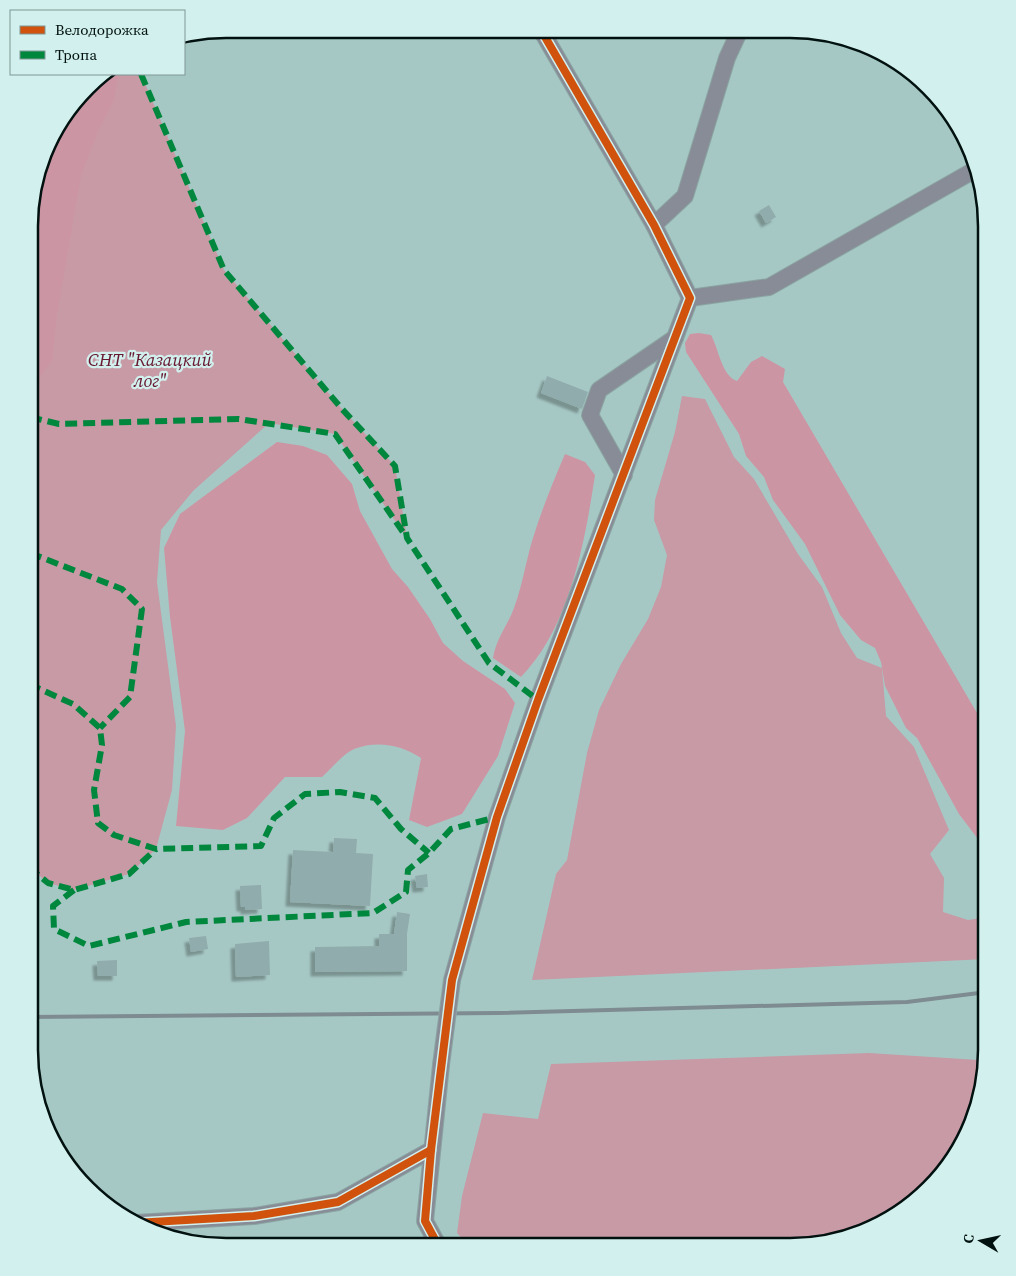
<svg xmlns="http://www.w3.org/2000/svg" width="1016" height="1276" font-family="'Source Serif 4',serif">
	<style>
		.green { fill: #c79aa5 }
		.forest { fill: #cc95a3 }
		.building { fill: #91acac; filter: url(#shadow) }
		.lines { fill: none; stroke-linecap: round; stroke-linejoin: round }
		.minor-casing { stroke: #8ba5a2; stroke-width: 18 }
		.minor { stroke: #888c97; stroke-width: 16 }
		.rail { stroke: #7e8c91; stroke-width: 4 }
		.minor-bridge-casing { stroke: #8ba5a2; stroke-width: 18; stroke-linecap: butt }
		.minor-bridge { stroke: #888c97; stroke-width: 16 }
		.quiet { stroke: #00873e; stroke-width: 6; stroke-dasharray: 12 6; stroke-linecap: butt }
		.cycleway-casing { stroke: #d2f0ed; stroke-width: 11 }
		.cycleway { stroke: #d1520c; stroke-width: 8 }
		.labels { text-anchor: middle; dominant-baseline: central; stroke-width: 4.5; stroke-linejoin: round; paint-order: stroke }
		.park-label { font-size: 18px; font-style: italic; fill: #67172e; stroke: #d2f0ed }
		.rim { fill: none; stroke: #00110f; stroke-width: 2.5 }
	</style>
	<defs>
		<filter id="shadow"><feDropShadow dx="-4.5" dy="4.5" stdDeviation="1" flood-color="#0004"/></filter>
	</defs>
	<rect width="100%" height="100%" fill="#a6c8c5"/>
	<!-- green -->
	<g class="green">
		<polygon points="102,74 141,74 224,270 342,409 395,466 407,538 335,434 269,423 193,491 161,530 157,582 176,726 172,790 156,849 129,874 74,890 48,883 29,867 30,200 55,127 96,77"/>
		<polygon points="682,396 705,399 734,457 754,479 798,554 822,587 841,633 857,658 882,668 886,716 914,747 949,830 930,854 944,878 943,912 968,920 987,917 987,959 532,980 556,874 567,860 587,753 599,710 621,664 648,619 661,587 667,555 654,520 655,500 675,432"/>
		<polygon points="869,1053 978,1060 980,1099 977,1113 954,1159 889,1221 803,1247 470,1247 457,1233 462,1196 483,1113 538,1119 551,1064"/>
	</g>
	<!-- forest -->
	<g class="forest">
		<polygon points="102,74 117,74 118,76 114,100 99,129 81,175 57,315 52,360 30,391 30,200 55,127 96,77"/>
		<path d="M699,333L711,335C719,349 721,375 737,381L751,362L762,356L785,369L783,382L987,730V851L959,814L917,738L906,728L885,686L881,662L875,648L861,640L840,615L805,544L773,500L764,477L746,456L739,434L686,352L685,343L690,334Z"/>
		<path d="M277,442L303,446L327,455L352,484L360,511L392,569L408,587L430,619L443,643L463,661L505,689L515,703L498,756L462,814L427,827L409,820L421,758C401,745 378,740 354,749C343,754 331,769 322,777H285L247,818L223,830L176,826L185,731L170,617L164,548L180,514Z"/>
		<path d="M565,454L585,462L595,475C585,541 570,627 521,677L493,658C496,638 509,624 515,605C523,583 526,560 533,538C542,509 553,482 565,454Z"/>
	</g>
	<!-- building -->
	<g class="building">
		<polygon points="769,205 776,217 766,223 759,211"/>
		<polygon points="547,376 588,392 582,409 541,393"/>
		<polygon points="334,838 357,839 356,853 373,854 370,906 290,902 293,850 333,852"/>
		<polygon points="427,874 428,887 417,888 415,876"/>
		<polygon points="261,885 262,909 245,910 245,907 241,907 240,886"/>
		<polygon points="397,912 410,914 407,934 407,971 315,972 315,947 379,946 379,934 394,934"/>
		<polygon points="206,936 208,949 191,952 189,938"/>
		<polygon points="269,941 270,975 236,977 235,944"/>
		<polygon points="117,960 117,976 98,976 97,961"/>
	</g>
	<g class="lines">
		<defs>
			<g id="minor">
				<polyline points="654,225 685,196 727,58 740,30"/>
				<polyline points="690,298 769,287 978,168"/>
				<polyline points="624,475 590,415 599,390 675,338"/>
				<polyline points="452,980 497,817 538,700 690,298 654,225 541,30"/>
				<polyline points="135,1223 254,1216 338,1202 431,1150"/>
				<polyline points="439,1247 425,1221 441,1065"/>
			</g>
		</defs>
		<!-- minor casing -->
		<use href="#minor" class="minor-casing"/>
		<!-- minor -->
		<use href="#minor" class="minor"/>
		<!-- rail -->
		<polyline class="rail" points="29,1017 498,1013 907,1002 987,992"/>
		<defs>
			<polyline id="minor-bridge" points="441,1065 452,980"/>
		</defs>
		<!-- minor-bridge casing -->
		<use href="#minor-bridge" class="minor-bridge-casing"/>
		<!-- minor-bridge -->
		<use href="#minor-bridge" class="minor-bridge"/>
		<!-- quiet -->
		<g class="quiet">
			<polyline points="141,74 224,270 342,409 395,466 407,538 489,663 538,700"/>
			<polyline points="30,417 59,424 239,419 335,434 405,535"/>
			<polyline points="30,553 122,589 142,609 130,697 100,728"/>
			<polyline points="29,684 73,704 100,728 102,745 94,790 98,823 114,835 156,849 261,846 274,818 305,794 340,792 375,798 401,829 429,853"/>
			<polyline points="29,867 48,883 74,890 129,874 156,849"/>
			<polyline points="74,890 53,906 54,929 89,946 186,922 373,913 406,892 408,870 429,853 451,829 497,817"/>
		</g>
		<defs>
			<g id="cycleway">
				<polyline points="135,1223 254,1216 338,1202 431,1150"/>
				<polyline points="439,1247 425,1221 431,1150 452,980 497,817 538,700 690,298 654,225 541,30"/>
			</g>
		</defs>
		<!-- cycleway casing -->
		<use href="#cycleway" class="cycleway-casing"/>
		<!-- cycleway -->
		<use href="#cycleway" class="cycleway"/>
	</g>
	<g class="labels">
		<!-- park labels -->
		<g class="park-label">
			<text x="150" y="359">СНТ "Казацкий<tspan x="150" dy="21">лог"</tspan></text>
		</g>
	</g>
	<!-- crop -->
	<path d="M0 0H1016V1276H0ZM226 38H790A188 188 0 0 1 978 226V1050A188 188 0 0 1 790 1238H226A188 188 0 0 1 38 1050V226A188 188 0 0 1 226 38Z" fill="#d2f0ed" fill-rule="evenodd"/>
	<path class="rim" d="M226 38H790A188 188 0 0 1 978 226V1050A188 188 0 0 1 790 1238H226A188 188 0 0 1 38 1050V226A188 188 0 0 1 226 38Z"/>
	<!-- legend -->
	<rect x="10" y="10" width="175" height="65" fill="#d2f0ed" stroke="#7e9794"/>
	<rect x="20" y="26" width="25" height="8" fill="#d1520c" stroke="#7e9794"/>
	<text x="55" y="35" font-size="15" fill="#00110f">Велодорожка</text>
	<rect x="20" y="51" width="25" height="8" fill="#00873e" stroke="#7e9794"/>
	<text x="55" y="60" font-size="15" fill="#00110f">Тропа</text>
	<!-- north arrow -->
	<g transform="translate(981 1241) rotate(279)" stroke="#d2f0ed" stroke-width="4" paint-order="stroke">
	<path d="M0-4L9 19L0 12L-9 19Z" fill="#00110f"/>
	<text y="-8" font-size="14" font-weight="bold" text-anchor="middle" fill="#00110f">С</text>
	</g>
</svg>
